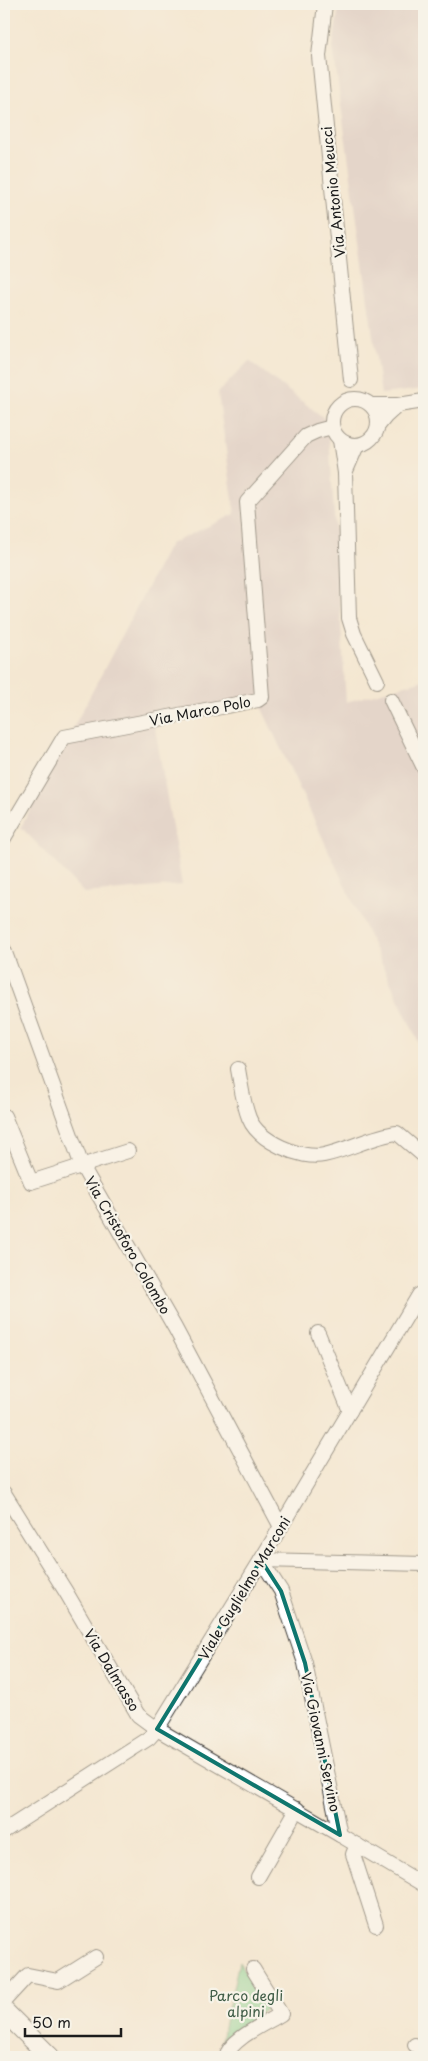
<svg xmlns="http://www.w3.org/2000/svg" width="428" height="2061" font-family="'Playpen Sans',sans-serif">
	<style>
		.industrial { fill: #d1bfbf }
		.green { fill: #81d394; stroke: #4e7858 }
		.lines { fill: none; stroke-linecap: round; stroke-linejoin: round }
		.minor-casing { stroke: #3c3a37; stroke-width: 16 }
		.secondary-casing { stroke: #3c3a37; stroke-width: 21 }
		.minor { stroke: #fff; stroke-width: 14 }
		.secondary { stroke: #fff; stroke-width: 19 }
		.marked { fill: none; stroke: #0f766e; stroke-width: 4; stroke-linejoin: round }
		.labels { text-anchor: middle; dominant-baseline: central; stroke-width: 4.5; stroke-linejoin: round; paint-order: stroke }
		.street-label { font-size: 14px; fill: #1c1c1c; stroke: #f7f3e8 }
		.park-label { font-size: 14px; fill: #3f5c46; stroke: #f7f3e8 }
	</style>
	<rect width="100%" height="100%" fill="#f7f3e8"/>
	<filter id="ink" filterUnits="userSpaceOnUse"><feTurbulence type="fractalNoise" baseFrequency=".02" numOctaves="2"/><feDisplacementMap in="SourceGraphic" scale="10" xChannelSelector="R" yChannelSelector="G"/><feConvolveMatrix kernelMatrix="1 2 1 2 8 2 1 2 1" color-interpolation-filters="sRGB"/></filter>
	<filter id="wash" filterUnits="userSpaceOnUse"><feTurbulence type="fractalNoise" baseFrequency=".0096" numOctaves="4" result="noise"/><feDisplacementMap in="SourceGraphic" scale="20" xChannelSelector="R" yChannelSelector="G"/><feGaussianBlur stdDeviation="1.12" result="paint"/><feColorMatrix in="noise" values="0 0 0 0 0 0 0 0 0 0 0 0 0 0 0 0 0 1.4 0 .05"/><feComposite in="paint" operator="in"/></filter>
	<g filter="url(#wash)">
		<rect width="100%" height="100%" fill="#f4e7d2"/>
		<!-- industrial -->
		<g class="industrial">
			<polygon points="339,4 424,4 424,389 381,394 333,47"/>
			<polygon points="249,361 328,421 346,702 424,680 424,1054 258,700 155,728 182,885 84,893 21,827 170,544 235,514 218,393"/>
		</g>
		<!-- green -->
		<polygon class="green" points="239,1962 267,2008 221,2040"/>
	</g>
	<g filter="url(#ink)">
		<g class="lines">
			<defs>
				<g id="minor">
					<polyline points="325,4 319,56 351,380"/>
					<circle cx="355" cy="422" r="23"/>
					<polyline points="372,405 398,405 386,416 378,426"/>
					<polyline points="398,405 424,401"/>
					<polyline points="340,440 345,473 357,445"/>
					<polyline points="345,473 349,618 354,634 377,681"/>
					<polyline points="391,700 424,768"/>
					<polyline points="4,838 64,737 258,700 262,697 247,502 306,436 317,431 332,427"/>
					<polyline points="4,950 82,1166 175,1328 281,1527"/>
					<path d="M238,1069C241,1085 243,1103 249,1118C258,1141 301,1160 324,1155C348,1150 372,1136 397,1133L424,1156"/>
					<polyline points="4,1116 31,1182 128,1151"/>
					<polyline points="318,1333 350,1411"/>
					<polyline points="4,1493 66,1592 138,1715 157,1729 340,1835"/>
					<polyline points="261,1560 281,1591 305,1663 340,1835 424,1885"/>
					<polyline points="261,1560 424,1564"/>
					<polyline points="4,1831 149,1738 157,1729 261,1560 419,1295 424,1292"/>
					<polyline points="357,1845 353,1854 376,1925"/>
					<polyline points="258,1877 297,1809"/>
					<polyline points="4,2001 28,1975 58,1981 96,1957"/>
					<polyline points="415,2045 424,2050"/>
					<path d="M226,2057C230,2039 265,2024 281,2014L253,1969"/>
				</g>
				<polyline id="secondary" points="4,2011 50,2057"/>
			</defs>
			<!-- minor casing -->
			<use href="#minor" class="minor-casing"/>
			<!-- secondary casing -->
			<use href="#secondary" class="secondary-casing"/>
			<!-- minor -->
			<use href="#minor" class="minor"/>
			<!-- secondary -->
			<use href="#secondary" class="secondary"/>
		</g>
	</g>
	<!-- marked area -->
	<path d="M0 0H428V2061H0ZM261,1560L281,1591L305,1663L340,1835L157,1729Z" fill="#f4e7d2" fill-opacity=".55" fill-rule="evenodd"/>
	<path class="marked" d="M261,1560L281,1591L305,1663L340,1835L157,1729Z"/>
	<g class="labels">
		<!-- street labels -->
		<g class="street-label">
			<text transform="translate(333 192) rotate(-96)">Via Antonio Meucci</text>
			<text transform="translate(200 711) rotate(-11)">Via Marco Polo</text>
			<text transform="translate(128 1245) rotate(60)">Via Cristoforo Colombo</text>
			<text transform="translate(244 1588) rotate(-59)">Viale Guglielmo Marconi</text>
			<text transform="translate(112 1670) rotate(59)">Via Dalmasso</text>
			<text transform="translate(321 1742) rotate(78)">Via Giovanni Servino</text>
		</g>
		<!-- park labels -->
		<g class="park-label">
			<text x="246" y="1995">Parco degli<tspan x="246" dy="16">alpini</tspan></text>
		</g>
	</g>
	<!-- margin -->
	<rect width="428" height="2061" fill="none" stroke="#f7f3e8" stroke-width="20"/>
	<!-- scale -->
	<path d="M25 2028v8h96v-8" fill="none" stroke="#1c1c1c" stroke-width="2.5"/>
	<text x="32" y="2028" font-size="15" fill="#1c1c1c" stroke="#f7f3e8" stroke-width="4" paint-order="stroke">50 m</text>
</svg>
